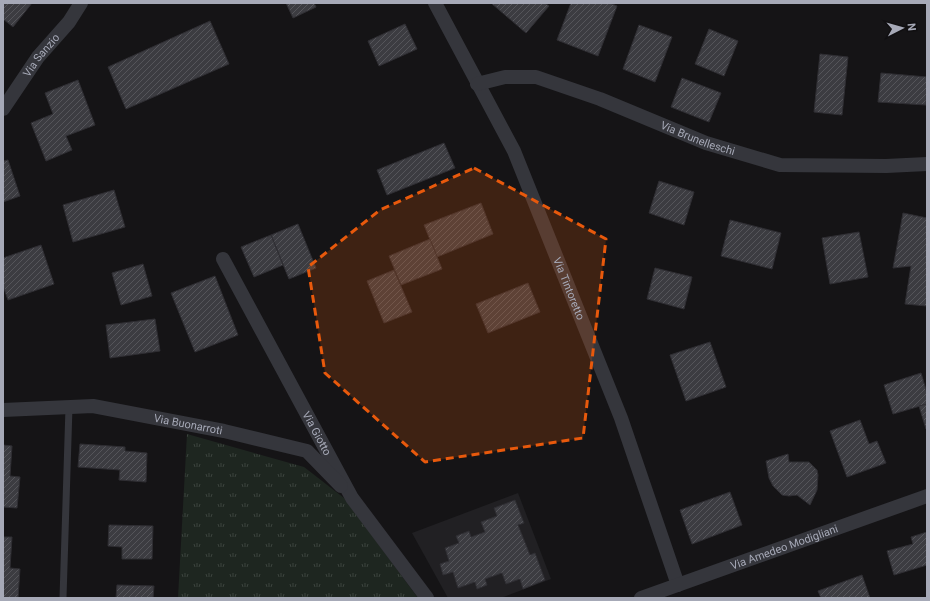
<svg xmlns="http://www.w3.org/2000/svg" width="930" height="601" font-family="Roboto,sans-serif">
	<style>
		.built { fill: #212023 }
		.grass { fill: url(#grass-tufts) }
		.building { fill: url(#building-hatch); stroke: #2f2e33 }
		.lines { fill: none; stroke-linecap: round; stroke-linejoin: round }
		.service { stroke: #35363c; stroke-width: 7 }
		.minor { stroke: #35363c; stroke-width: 14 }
		.marked { fill: #e8590c; fill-opacity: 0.2; stroke: #e8590c; stroke-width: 3; stroke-dasharray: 8 5; stroke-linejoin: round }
		.labels { text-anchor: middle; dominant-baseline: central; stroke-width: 3.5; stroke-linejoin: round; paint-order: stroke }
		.street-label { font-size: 11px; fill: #a6a9b7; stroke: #100f11 }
	</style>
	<defs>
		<pattern id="grass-tufts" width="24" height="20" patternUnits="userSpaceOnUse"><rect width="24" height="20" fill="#1e2620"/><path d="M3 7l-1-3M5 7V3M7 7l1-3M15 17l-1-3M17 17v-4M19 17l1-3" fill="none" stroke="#3c433e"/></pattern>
		<pattern id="building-hatch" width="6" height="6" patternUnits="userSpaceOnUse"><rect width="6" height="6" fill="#3c3c41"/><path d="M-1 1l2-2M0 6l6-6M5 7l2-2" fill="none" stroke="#55555a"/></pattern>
	</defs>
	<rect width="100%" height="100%" fill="#151416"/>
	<!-- built -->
	<polygon class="built" points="518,493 551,579 501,598 448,598 412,533"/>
	<!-- grass -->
	<polygon class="grass" points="187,434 304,467 344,498 418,598 178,598"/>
	<!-- building -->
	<g class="building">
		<polygon points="3,3 32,3 13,27 3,19"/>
		<polygon points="286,3 314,3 316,7 293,18"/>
		<polygon points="491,3 545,3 549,6 526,33"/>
		<polygon points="571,3 610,3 617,6 598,56 557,40"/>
		<polygon points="210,21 229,64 126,109 108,67"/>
		<polygon points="405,24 417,49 379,66 368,41"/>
		<polygon points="639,25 672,37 655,82 623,69"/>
		<polygon points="709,29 738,41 724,76 695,64"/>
		<polygon points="820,54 848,57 842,115 814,112"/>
		<polygon points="881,73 927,77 926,105 878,102"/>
		<polygon points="682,78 721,93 709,122 671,107"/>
		<polygon points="78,80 95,125 66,136 72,150 46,161 31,123 53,114 45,93"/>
		<polygon points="444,143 455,168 387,195 377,170"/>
		<polygon points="8,160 20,196 3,202 3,161"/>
		<polygon points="659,181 694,192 684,225 649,213"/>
		<polygon points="114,190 125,227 73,242 63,205"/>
		<polygon points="481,203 493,234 437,257 424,225"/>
		<polygon points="903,213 927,218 927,306 905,304 911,266 893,268"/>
		<polygon points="730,220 781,233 772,269 721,256"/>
		<polygon points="298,224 316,268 289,279 271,235"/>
		<polygon points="859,232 868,277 830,284 822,238"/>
		<polygon points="271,235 283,265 254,277 241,247"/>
		<polygon points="430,239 442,269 401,285 389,256"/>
		<polygon points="41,245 54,284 8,300 3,286 3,258"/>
		<polygon points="143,264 152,296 121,305 112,273"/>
		<polygon points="655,268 692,277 684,309 647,299"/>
		<polygon points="394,270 412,312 384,323 367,281"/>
		<polygon points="215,276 238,335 195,352 171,293"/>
		<polygon points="528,283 540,312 488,333 476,304"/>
		<polygon points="155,319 160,351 110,358 106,325"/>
		<polygon points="710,342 726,387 686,401 670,355"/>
		<polygon points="921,373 927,393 927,404 893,414 884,385"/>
		<polygon points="927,404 927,429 926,429 919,406"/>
		<polygon points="860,420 869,444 877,441 886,463 847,477 830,431"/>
		<polygon points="80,444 125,447 125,451 147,453 146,482 119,480 120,470 78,467"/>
		<polygon points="3,445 12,446 10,476 20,477 17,508 3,507"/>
		<polygon points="788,454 789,462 809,462 817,470 818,475 817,490 810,505 797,495 789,496 782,495 773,486 769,478 766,461"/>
		<polygon points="730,492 742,525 692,544 680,510"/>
		<polygon points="515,500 524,523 518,525 530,555 535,553 545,580 523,589 520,579 506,584 502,573 485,579 487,585 477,589 475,582 458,588 453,572 443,575 440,564 449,561 445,548 459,543 456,536 469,531 471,537 485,532 481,522 497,516 494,508"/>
		<polygon points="109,525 153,526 152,559 122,559 122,547 108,546"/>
		<polygon points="927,532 927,565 894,575 887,551 913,544 911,537"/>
		<polygon points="3,537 12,537 10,568 20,569 18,598 3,598"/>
		<polygon points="862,575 870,598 821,598 818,591"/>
		<polygon points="117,585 154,586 153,598 116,598"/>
	</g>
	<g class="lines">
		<!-- service -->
		<polyline class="service" points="63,598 69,407"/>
		<!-- minor -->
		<g class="minor">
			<path id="s1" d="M435,3L514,151L621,418L678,585"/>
			<path id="s2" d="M477,84L505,77H536L600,99L706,143L780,165L886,166L927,164"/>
			<path id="s3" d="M3,109L38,57L69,22L81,3"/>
			<path id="s4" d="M223,259L352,498L427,598"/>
			<path id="s5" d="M3,410L93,406L224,431L307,451L341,486"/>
			<path id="s6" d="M641,598L927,496"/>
		</g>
	</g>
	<!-- marked area -->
	<path class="marked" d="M474,168L606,239L583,438L425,462L325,373L308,267L380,210Z"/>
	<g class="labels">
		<!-- street labels -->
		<g class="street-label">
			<text stroke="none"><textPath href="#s3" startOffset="66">Via Sanzio</textPath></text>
			<text stroke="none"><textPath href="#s2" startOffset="233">Via Brunelleschi</textPath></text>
			<text stroke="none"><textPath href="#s1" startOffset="316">Via Tintoretto</textPath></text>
			<text stroke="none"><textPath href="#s5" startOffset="187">Via Buonarroti</textPath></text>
			<text stroke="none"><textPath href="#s4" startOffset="198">Via Giotto</textPath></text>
			<text stroke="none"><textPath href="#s6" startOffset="152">Via Amedeo Modigliani</textPath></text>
		</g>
	</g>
	<!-- border -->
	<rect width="930" height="601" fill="none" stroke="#a6a9b7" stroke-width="8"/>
	<!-- north arrow -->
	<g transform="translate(902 28) rotate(84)" stroke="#100f11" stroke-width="3" paint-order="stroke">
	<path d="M0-3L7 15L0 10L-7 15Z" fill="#a6a9b7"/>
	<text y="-6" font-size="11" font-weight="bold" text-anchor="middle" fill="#a6a9b7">N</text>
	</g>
</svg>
